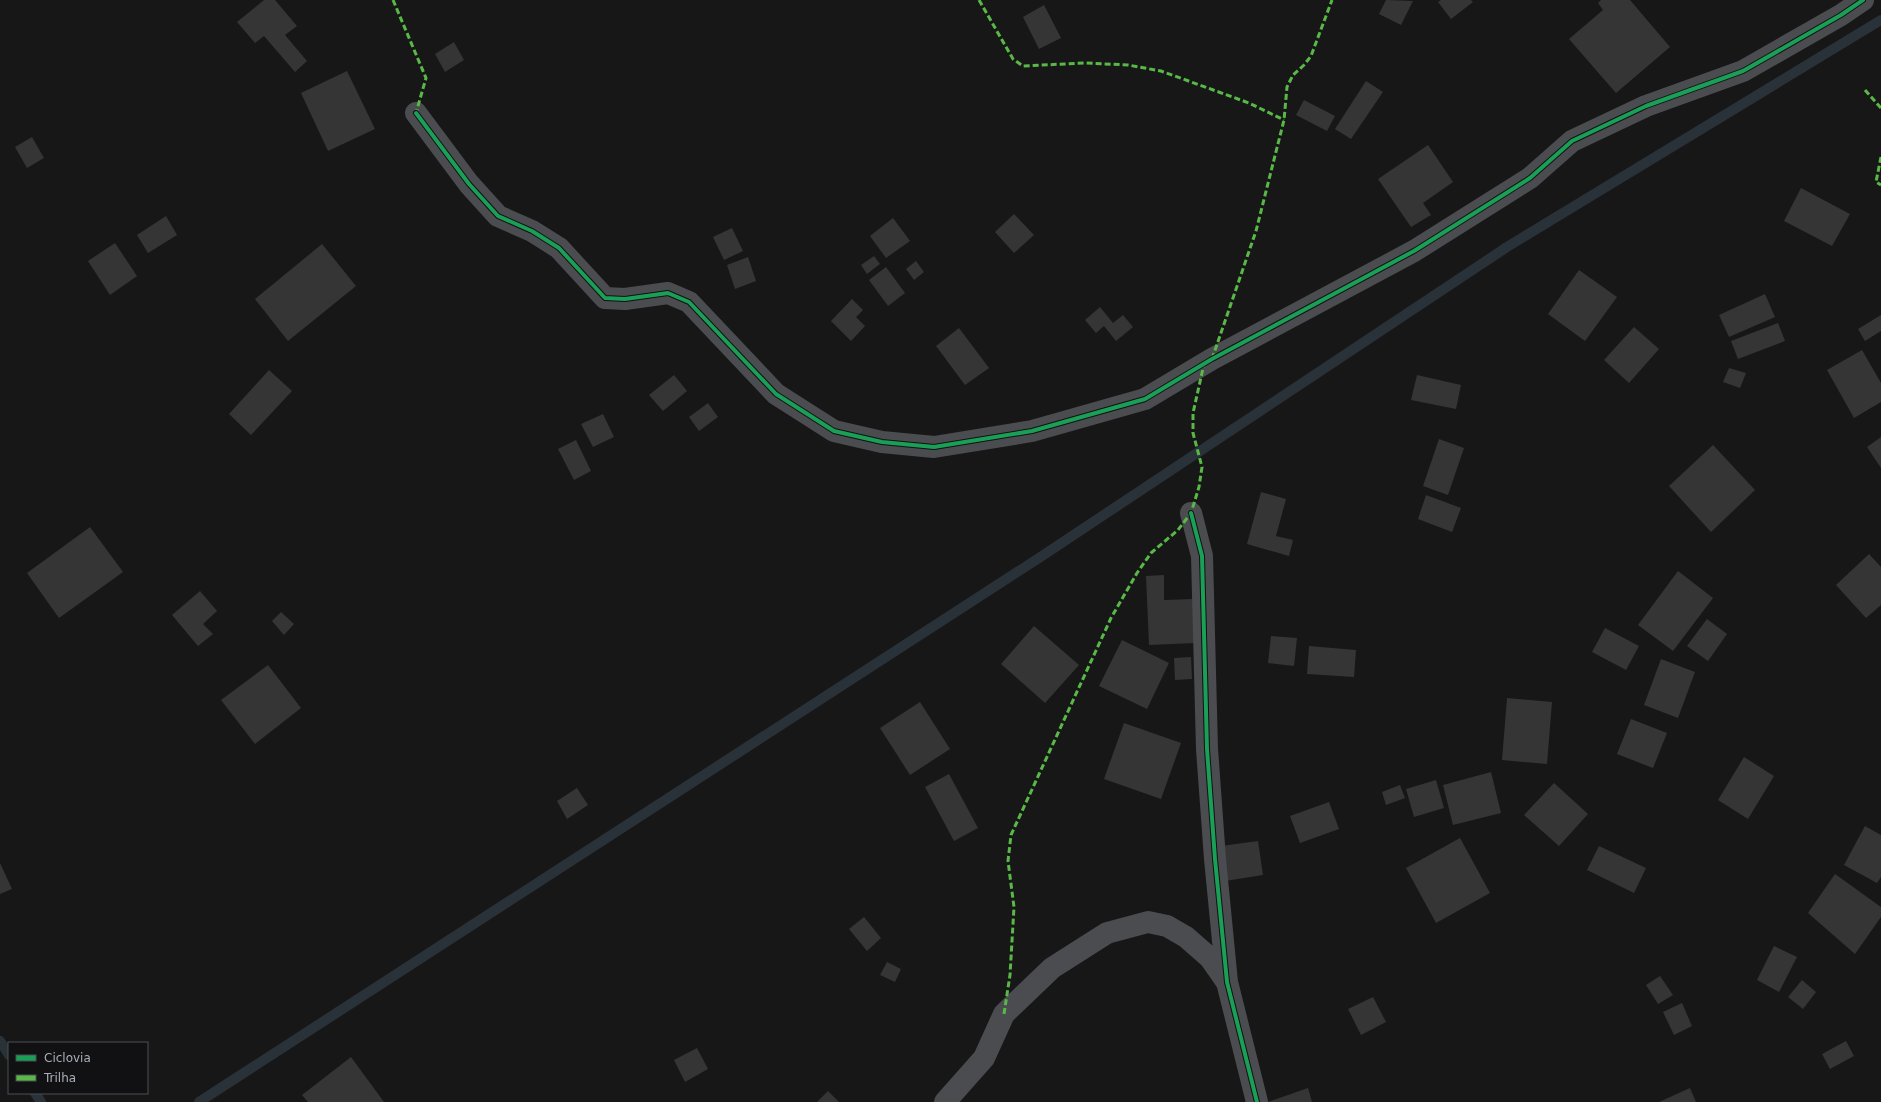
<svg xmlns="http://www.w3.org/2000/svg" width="1881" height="1102" font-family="'DejaVu Sans',sans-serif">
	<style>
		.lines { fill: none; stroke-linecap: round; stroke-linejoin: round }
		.stream { stroke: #2a3239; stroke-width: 10 }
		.building { fill: #353536 }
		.minor { stroke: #4b4c50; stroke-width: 22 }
		.quiet { stroke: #58b947; stroke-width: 3; stroke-dasharray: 6 3; stroke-linecap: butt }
		.cycleway-casing { stroke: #111113; stroke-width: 6 }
		.cycleway { stroke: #1a9f57; stroke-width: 4 }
	</style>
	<rect width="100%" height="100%" fill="#171717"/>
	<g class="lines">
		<!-- stream -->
		<g class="stream">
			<polyline points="0,1041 9,1055"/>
			<polyline points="35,1093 41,1102"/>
			<polyline points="199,1102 1042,556 1507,247 1881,20"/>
		</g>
	</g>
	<!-- building -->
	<g class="building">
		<polygon points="264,0 275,0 297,26 285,35 307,61 295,72 264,36 255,43 237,22"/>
		<polygon points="1386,0 1413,1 1401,25 1379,14"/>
		<polygon points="1441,0 1471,0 1473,2 1451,19 1438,2"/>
		<polygon points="1601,0 1630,0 1670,47 1616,93 1569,39 1603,10 1598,3"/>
		<polygon points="1044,5 1061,38 1039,49 1023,17"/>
		<polygon points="454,42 464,60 445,72 435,54"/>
		<polygon points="347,71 375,129 328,151 301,93"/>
		<polygon points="1366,81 1383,92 1351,139 1335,129"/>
		<polygon points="1304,100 1335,116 1327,131 1296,115"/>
		<polygon points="32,137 44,158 27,168 15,147"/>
		<polygon points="1428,145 1453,182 1423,203 1431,215 1411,227 1378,179"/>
		<polygon points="1801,188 1850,214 1832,246 1784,221"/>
		<polygon points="1014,214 1034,235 1014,253 995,232"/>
		<polygon points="166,216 177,235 148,253 137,235"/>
		<polygon points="893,218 910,241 886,258 870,236"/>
		<polygon points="732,228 743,251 724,260 713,237"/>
		<polygon points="115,243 137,276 110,295 88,261"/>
		<polygon points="322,244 356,286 288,341 255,299"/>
		<polygon points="874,256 880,264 867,274 861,265"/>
		<polygon points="748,257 756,281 735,289 727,265"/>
		<polygon points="916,261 924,272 914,280 906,269"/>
		<polygon points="886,267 905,293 888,306 869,280"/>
		<polygon points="1579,270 1617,297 1585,341 1548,314"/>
		<polygon points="1765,294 1775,317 1729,337 1719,315"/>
		<polygon points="852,299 863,310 856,317 865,326 851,341 831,321"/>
		<polygon points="1100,307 1113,323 1123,315 1133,327 1116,341 1104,326 1096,333 1085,320"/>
		<polygon points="1881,315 1881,331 1865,341 1858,329"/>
		<polygon points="1778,323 1785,341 1738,359 1731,341"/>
		<polygon points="1634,327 1659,349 1629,383 1604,360"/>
		<polygon points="959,328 989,368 965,385 936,346"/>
		<polygon points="1862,350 1881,383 1881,402 1854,418 1827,370"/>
		<polygon points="1729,368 1746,373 1740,388 1723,382"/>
		<polygon points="269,370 292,391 251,435 229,414"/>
		<polygon points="674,375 687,391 663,411 649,395"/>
		<polygon points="1417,375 1461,385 1456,409 1411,400"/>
		<polygon points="708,403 718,417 699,431 689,417"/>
		<polygon points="603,414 614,437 593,447 581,424"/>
		<polygon points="1881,437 1881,468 1867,447"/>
		<polygon points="1439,439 1464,448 1448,495 1423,486"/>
		<polygon points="576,440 591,471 574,480 558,449"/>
		<polygon points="1713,445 1755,490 1711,532 1669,486"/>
		<polygon points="1261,492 1286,499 1276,536 1293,540 1289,556 1247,544"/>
		<polygon points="1426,495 1461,508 1452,532 1418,519"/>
		<polygon points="90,527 123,572 59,618 27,573"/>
		<polygon points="1869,554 1881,567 1881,605 1866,618 1836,585"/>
		<polygon points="1678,571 1713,598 1673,651 1638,625"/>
		<polygon points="1164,575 1164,600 1194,599 1195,643 1149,645 1146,576"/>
		<polygon points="200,591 217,611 203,624 213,634 198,646 172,615"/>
		<polygon points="281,612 294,624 284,635 272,621"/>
		<polygon points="1707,619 1727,634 1708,661 1687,646"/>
		<polygon points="1034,626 1079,665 1045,703 1001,664"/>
		<polygon points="1605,628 1639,646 1626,670 1592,652"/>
		<polygon points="1271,636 1297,638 1294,666 1268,663"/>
		<polygon points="1122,640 1169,663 1147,709 1099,686"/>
		<polygon points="1309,646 1356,650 1354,677 1307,674"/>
		<polygon points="1191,657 1192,679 1175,680 1174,658"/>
		<polygon points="1661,659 1695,672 1678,718 1644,705"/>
		<polygon points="268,665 301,708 255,744 221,700"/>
		<polygon points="1507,698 1552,702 1547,764 1502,760"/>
		<polygon points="920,702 950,749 910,775 880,728"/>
		<polygon points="1631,719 1667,733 1653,768 1617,754"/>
		<polygon points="1124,723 1181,743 1161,799 1104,779"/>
		<polygon points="1744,757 1774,776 1748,819 1718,800"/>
		<polygon points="1491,772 1501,813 1453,825 1443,785"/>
		<polygon points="949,774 978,828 954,841 925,787"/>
		<polygon points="1436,780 1444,808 1414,817 1406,789"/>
		<polygon points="1554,783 1588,814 1559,846 1524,815"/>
		<polygon points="1400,785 1405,798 1386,805 1382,792"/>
		<polygon points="577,788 588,805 567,819 557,801"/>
		<polygon points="1329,802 1339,829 1300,843 1290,816"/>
		<polygon points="1865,826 1881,835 1881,877 1877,883 1844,865"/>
		<polygon points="1460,838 1490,893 1436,923 1406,868"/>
		<polygon points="1258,841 1263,875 1225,881 1221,846"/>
		<polygon points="1599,846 1646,868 1634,893 1587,870"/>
		<polygon points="0,863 12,889 0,894"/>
		<polygon points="1835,874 1881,907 1881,917 1855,954 1808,913"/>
		<polygon points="864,917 881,938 867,951 849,929"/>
		<polygon points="1774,946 1797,957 1779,992 1757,980"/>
		<polygon points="887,962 901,969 895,982 880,975"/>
		<polygon points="1660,976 1673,995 1658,1004 1646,985"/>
		<polygon points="1802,980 1816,992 1803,1009 1788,997"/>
		<polygon points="1373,997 1386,1022 1361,1035 1348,1009"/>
		<polygon points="1682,1003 1692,1026 1674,1035 1663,1012"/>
		<polygon points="1846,1041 1854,1056 1830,1069 1822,1054"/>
		<polygon points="697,1048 708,1069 685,1082 674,1060"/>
		<polygon points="351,1057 384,1102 308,1102 302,1095"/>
		<polygon points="1308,1088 1312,1102 1268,1102"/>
		<polygon points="1690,1088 1696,1102 1659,1102"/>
		<polygon points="828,1091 839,1102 817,1102"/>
	</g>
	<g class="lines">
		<!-- minor -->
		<g class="minor">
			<polyline points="416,113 469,184 498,216 532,231 559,248 605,298 625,299 668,293 689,302 776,394 834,431 882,442 934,447 1032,431 1145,399 1212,359 1414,251 1530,178 1572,141 1646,106 1743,71 1841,15 1863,0"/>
			<polyline points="1191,513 1202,556 1207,749 1215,859 1227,982 1257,1102"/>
			<polyline points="945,1102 984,1058 1004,1014 1052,968 1107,933 1148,922 1167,926 1186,937 1210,958 1226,981"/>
		</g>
		<!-- quiet -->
		<g class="quiet">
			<polyline points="393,0 426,78 416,113"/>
			<polyline points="979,0 1013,59 1023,66 1085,63 1128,65 1161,71 1249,103 1284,120"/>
			<polyline points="1865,90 1881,108"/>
			<polyline points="1881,157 1876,182 1881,185"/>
			<polyline points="1212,359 1256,231 1284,120 1287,87 1293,75 1304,65 1311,56 1332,0"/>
			<polyline points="1004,1014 1010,975 1014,907 1008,861 1011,835 1111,618 1137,573 1151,553 1178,530 1191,513 1199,487 1202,467 1193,433 1193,413 1204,364"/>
		</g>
		<defs>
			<g id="cycleway">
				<polyline points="416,113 469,184 498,216 532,231 559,248 605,298 625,299 668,293 689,302 776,394 834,431 882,442 934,447 1032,431 1145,399 1212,359 1414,251 1530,178 1572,141 1646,106 1743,71 1841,15 1863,0"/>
				<polyline points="1191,513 1202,556 1207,749 1215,859 1227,982 1257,1102"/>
			</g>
		</defs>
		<!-- cycleway casing -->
		<use href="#cycleway" class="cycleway-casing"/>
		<!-- cycleway -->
		<use href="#cycleway" class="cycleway"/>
	</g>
	<!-- legend -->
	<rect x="8" y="1042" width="140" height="52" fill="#111113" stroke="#4d4f55"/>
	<rect x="16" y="1055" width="20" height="6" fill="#1a9f57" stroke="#4d4f55"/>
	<text x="44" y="1062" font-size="12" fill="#a8adb8">Ciclovia</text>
	<rect x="16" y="1075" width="20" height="6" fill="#58b947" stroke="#4d4f55"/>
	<text x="44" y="1082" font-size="12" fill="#a8adb8">Trilha</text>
</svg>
